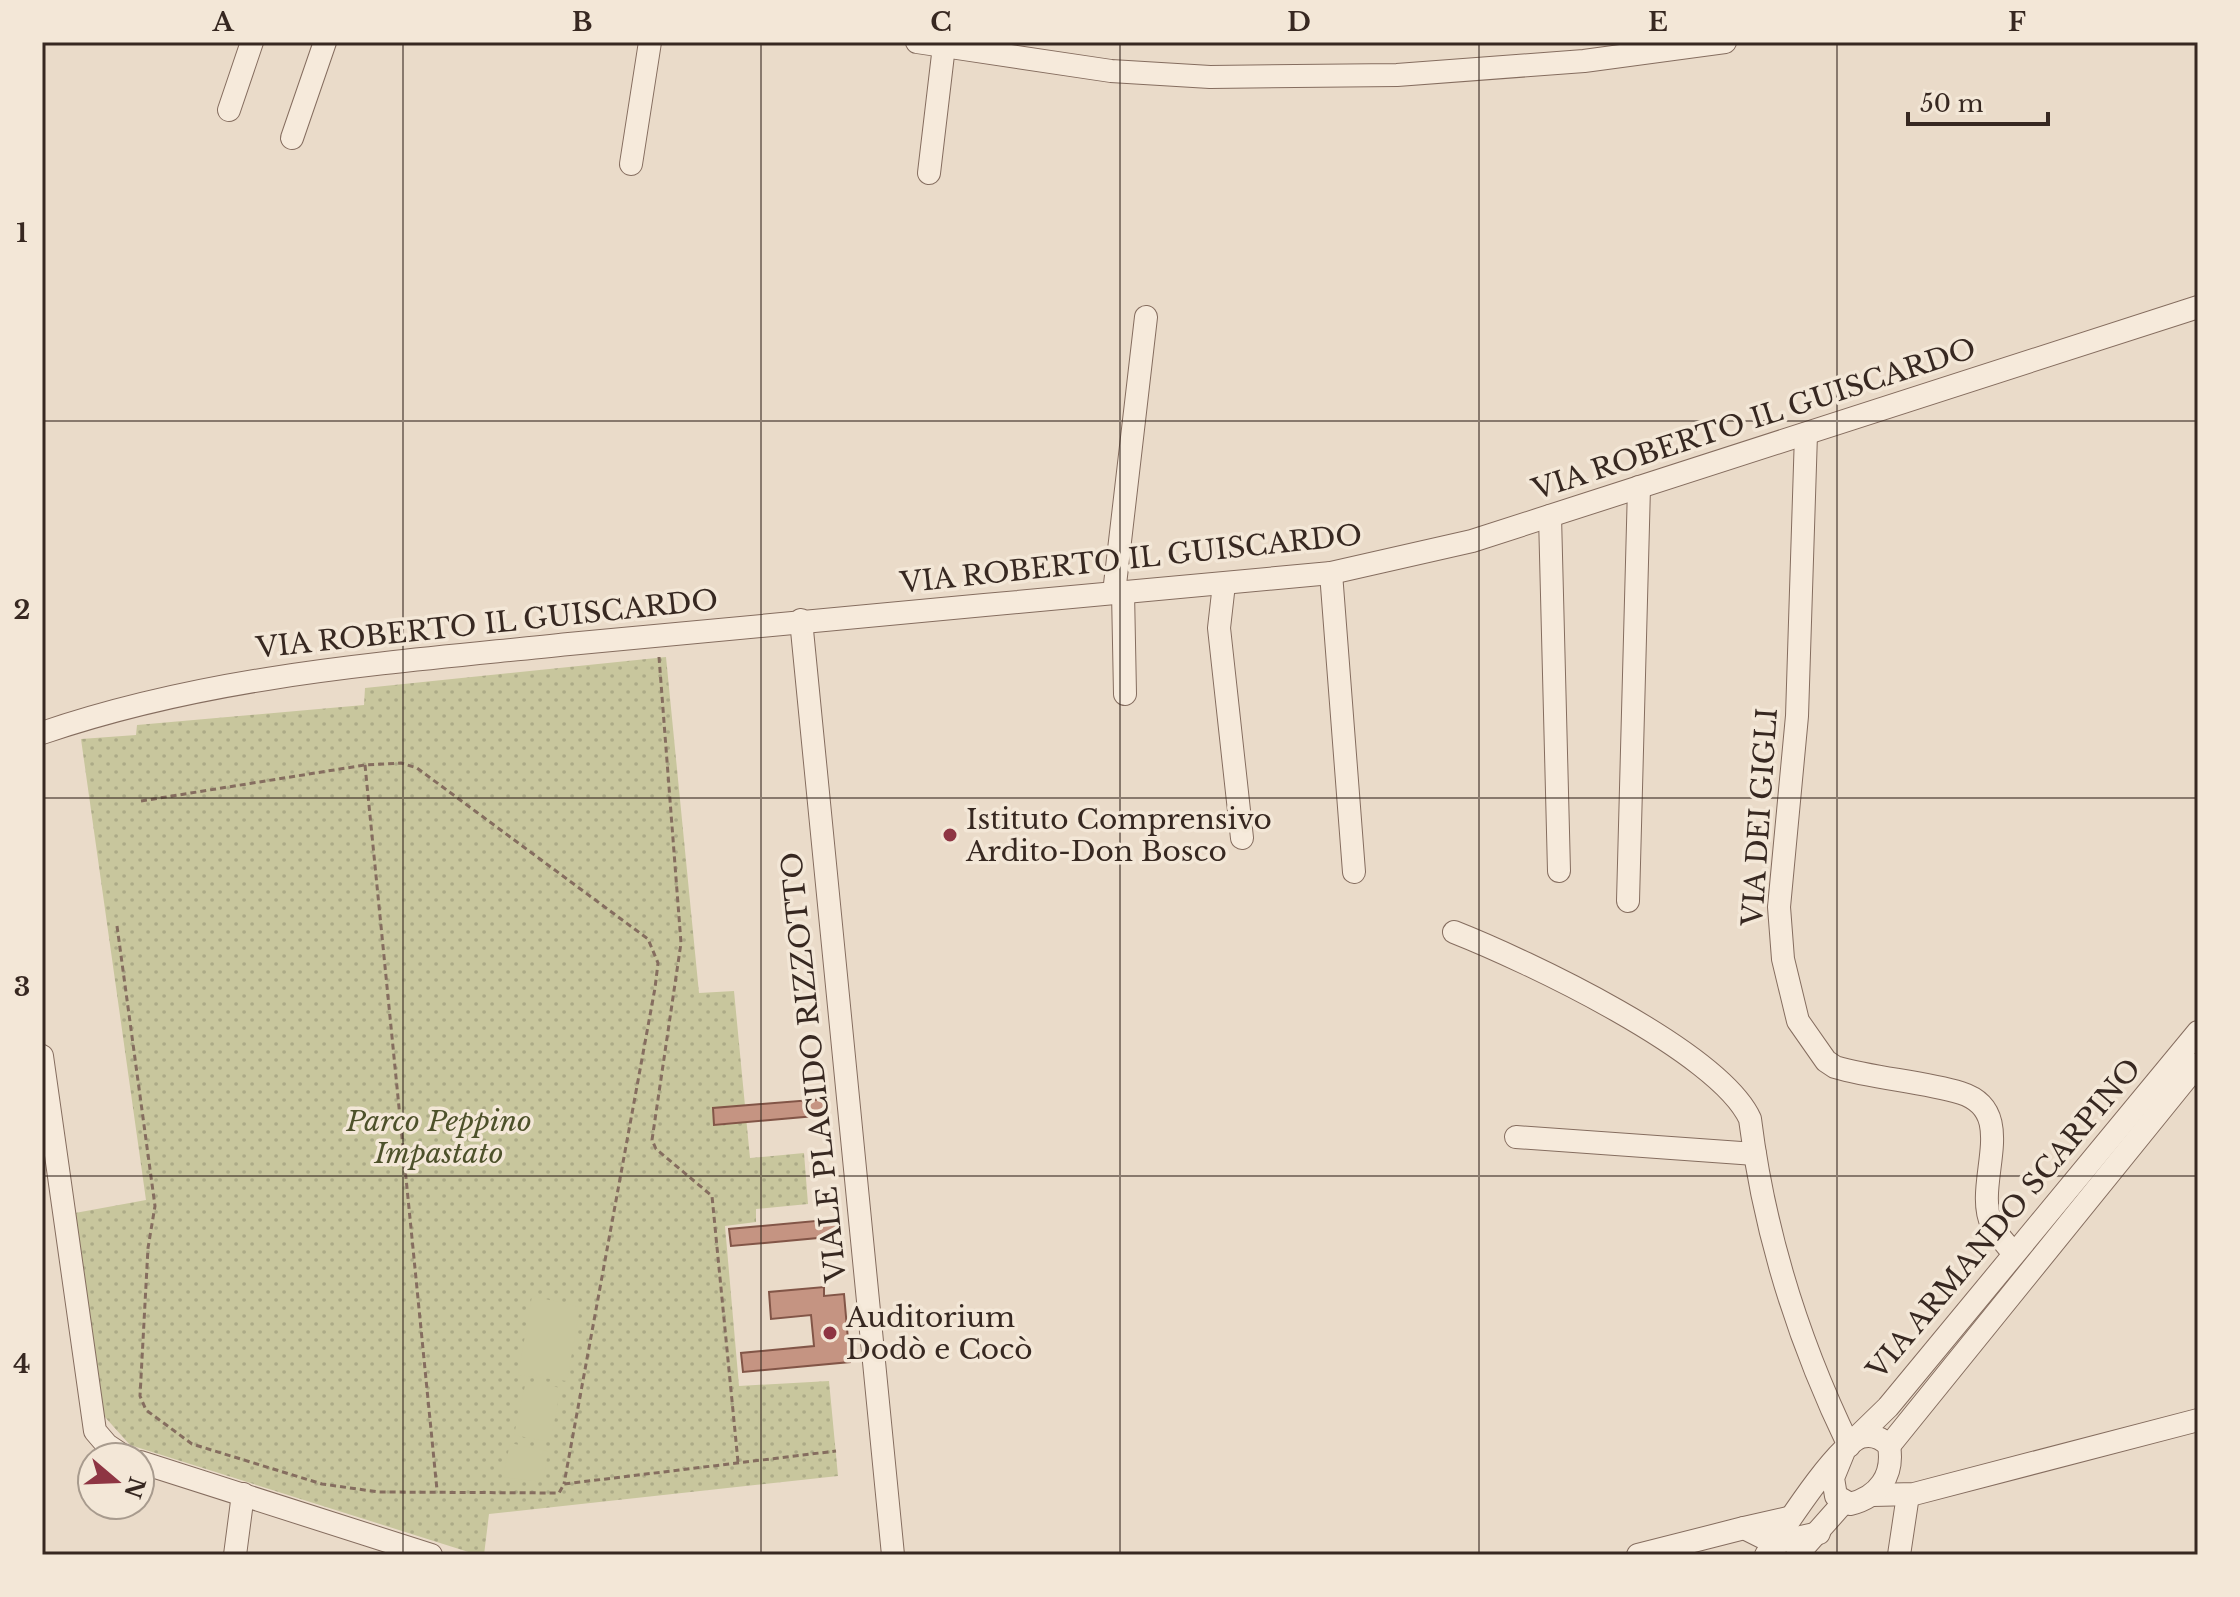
<svg xmlns="http://www.w3.org/2000/svg" width="2240" height="1597" font-family="'Libre Baskerville',serif">
	<style>
		.grass { fill: url(#grass-dots) }
		.pitch { fill: #c8c69d }
		.building { fill: #c59482; stroke: #825547; stroke-width: 2 }
		.lines { fill: none; stroke-linecap: round; stroke-linejoin: round }
		.minor-casing { stroke: #856d5f; stroke-width: 24 }
		.path { stroke: #856d5f; stroke-width: 3; stroke-dasharray: 6 4; stroke-linecap: butt }
		.minor { stroke: #f6eadb; stroke-width: 22 }
		.grid { fill: none; stroke: #372821; stroke-width: 2; stroke-opacity: 0.55 }
		.poi-dot { fill: #8e3543; stroke: #f3e7d7; stroke-width: 3 }
		.labels { text-anchor: middle; dominant-baseline: central; stroke-width: 7; stroke-linejoin: round; paint-order: stroke }
		.street-label { font-size: 28px; fill: #372821; stroke: #f3e7d7 }
		.poi-label { font-size: 28px; fill: #372821; stroke: #f3e7d7; text-anchor: start }
		.park-label { font-size: 28px; font-style: italic; fill: #4d512a; stroke: #f3e7d7 }
		.neatline { fill: none; stroke: #372821; stroke-width: 3 }
		.grid-label { font-size: 26px; text-anchor: middle; font-weight: bold; fill: #372821 }
	</style>
	<defs>
		<pattern id="grass-dots" width="8" height="8" patternUnits="userSpaceOnUse" patternTransform="scale(2)"><rect width="8" height="8" fill="#c8c69d"/><path d="M2 2h.1M6 6h.1" fill="none" stroke="#acaa87" stroke-width="1.8" stroke-linecap="round"/></pattern>
	</defs>
	<rect width="100%" height="100%" fill="#eadbc9"/>
	<!-- grass -->
	<polygon class="grass" points="666,657 699,993 734,991 750,1158 804,1153 808,1204 756,1209 756,1222 725,1226 739,1386 829,1381 838,1476 489,1514 484,1555 478,1555 130,1445 104,1416 75,1213 146,1200 81,739 136,735 137,725 364,705 365,688"/>
	<!-- pitch -->
	<g class="pitch">
		<polygon points="532,1296 580,1307 567,1381 518,1375"/>
		<polygon points="526,1381 561,1388 550,1442 514,1435"/>
		<polygon points="510,1443 548,1451 543,1482 503,1477"/>
	</g>
	<!-- building -->
	<g class="building">
		<polygon points="824,1099 826,1115 714,1125 713,1108"/>
		<polygon points="837,1219 839,1236 731,1246 729,1229"/>
		<polygon points="824,1287 824,1296 844,1294 850,1362 743,1372 741,1353 814,1346 811,1315 771,1319 769,1292"/>
	</g>
	<g class="lines">
		<defs>
			<g id="minor">
				<polyline points="917,42 1111,71 1210,77 1397,75 1584,61 1725,42"/>
				<polyline points="229,110 252,42"/>
				<polyline points="292,138 325,42"/>
				<polyline points="631,164 650,42"/>
				<polyline points="929,173 944,46"/>
				<path d="M1806,434L1797,716L1779,907L1783,959L1798,1021L1826,1061L1835,1067C1876,1079 1921,1081 1961,1093C2021,1112 1972,1184 1992,1225C1997,1235 2007,1245 2014,1254"/>
				<polyline points="1550,516 1559,871"/>
				<polyline points="1331,573 1354,872"/>
				<polyline points="1224,584 1219,628 1242,838"/>
				<polyline points="1123,592 1125,694"/>
				<polyline points="1114,593 1146,317"/>
				<polyline points="801,620 893,1555"/>
				<path d="M42,733C215,674 389,663 569,644C823,618 1077,598 1331,573L1472,541L2198,307"/>
				<polyline points="1628,901 1639,487"/>
				<path d="M1454,932C1525,960 1719,1051 1750,1119C1764,1232 1799,1343 1849,1446"/>
				<polyline points="42,1056 95,1431 107,1445 125,1457"/>
				<polyline points="1516,1137 1755,1154"/>
				<polyline points="1852,1442 1888,1407 2198,1032"/>
				<polyline points="1889,1446 2198,1064"/>
				<polyline points="140,1462 431,1555"/>
				<polyline points="1873,1495 1914,1494 2198,1420"/>
				<polyline points="1788,1518 1744,1528 1774,1543 1819,1533"/>
				<polyline points="235,1555 243,1494"/>
				<polyline points="1638,1555 1744,1528"/>
				<path d="M1766,1555C1783,1530 1835,1447 1861,1437C1872,1434 1882,1438 1889,1446C1894,1475 1879,1497 1850,1504L1836,1496L1833,1478L1844,1451"/>
				<polyline points="1797,1555 1844,1502"/>
				<polyline points="1899,1555 1908,1495"/>
			</g>
		</defs>
		<!-- minor casing -->
		<use href="#minor" class="minor-casing"/>
		<!-- path -->
		<g class="path">
			<polyline points="659,657 681,943 652,1140 656,1149 712,1196 738,1462"/>
			<polyline points="365,765 437,1490"/>
			<polyline points="141,801 365,765 401,763 417,768 648,939 658,963 655,988 564,1484"/>
			<polyline points="117,926 155,1206 148,1248 140,1396 146,1410 192,1444 322,1484 379,1492 559,1493 564,1484 836,1451"/>
		</g>
		<!-- minor -->
		<use href="#minor" class="minor"/>
	</g>
	<!-- grid -->
	<path class="grid" d="M403,42V1555M761,42V1555M1120,42V1555M1479,42V1555M1837,42V1555M42,421H2198M42,798H2198M42,1176H2198"/>
	<!-- markers -->
	<g class="poi-dot">
		<circle cx="950" cy="835" r="8"/>
		<circle cx="830" cy="1333" r="8"/>
	</g>
	<g class="labels">
		<!-- street labels -->
		<g class="street-label">
			<text transform="translate(1754 419) rotate(-18)">VIA ROBERTO IL GUISCARDO</text>
			<text transform="translate(1131 559) rotate(-6)">VIA ROBERTO IL GUISCARDO</text>
			<text transform="translate(487 624) rotate(-6)">VIA ROBERTO IL GUISCARDO</text>
			<text transform="translate(1760 817) rotate(-86)">VIA DEI GIGLI</text>
			<text transform="translate(814 1067) rotate(-96)">VIALE PLACIDO RIZZOTTO</text>
			<text transform="translate(2004 1219) rotate(-50)">VIA ARMANDO SCARPINO</text>
		</g>
		<!-- poi labels -->
		<g class="poi-label">
			<text x="966" y="819">Istituto Comprensivo<tspan x="966" dy="32">Ardito-Don Bosco</tspan></text>
			<text x="846" y="1317">Auditorium<tspan x="846" dy="32">Dodò e Cocò</tspan></text>
		</g>
		<!-- park labels -->
		<g class="park-label">
			<text x="439" y="1121">Parco Peppino<tspan x="439" dy="32">Impastato</tspan></text>
		</g>
	</g>
	<!-- border -->
	<rect width="2240" height="1597" fill="none" stroke="#f3e7d7" stroke-width="88"/>
	<!-- north arrow -->
	<g transform="translate(116 1481) rotate(109)"><circle r="38" fill="#f3e7d7" stroke="#a89b8e" stroke-width="2"/>
	<path d="M0-6L14 30L0 20L-14 30Z" fill="#8e3543"/>
	<text y="-12" font-size="22" font-weight="bold" text-anchor="middle" fill="#372821">N</text>
	</g>
	<!-- scale -->
	<path d="M1908 112v12h140v-12" fill="none" stroke="#372821" stroke-width="4"/>
	<text x="1920" y="112" font-size="24" fill="#372821" stroke="#f3e7d7" stroke-width="6" paint-order="stroke">50 m</text>
	<rect x="44" y="44" width="2152" height="1509" class="neatline"/>
	<g class="grid-label">
		<text x="223" y="31">A</text>
		<text x="582" y="31">B</text>
		<text x="941" y="31">C</text>
		<text x="1299" y="31">D</text>
		<text x="1658" y="31">E</text>
		<text x="2017" y="31">F</text>
		<text x="22" y="242">1</text>
		<text x="22" y="619">2</text>
		<text x="22" y="996">3</text>
		<text x="22" y="1373">4</text>
	</g>
</svg>
